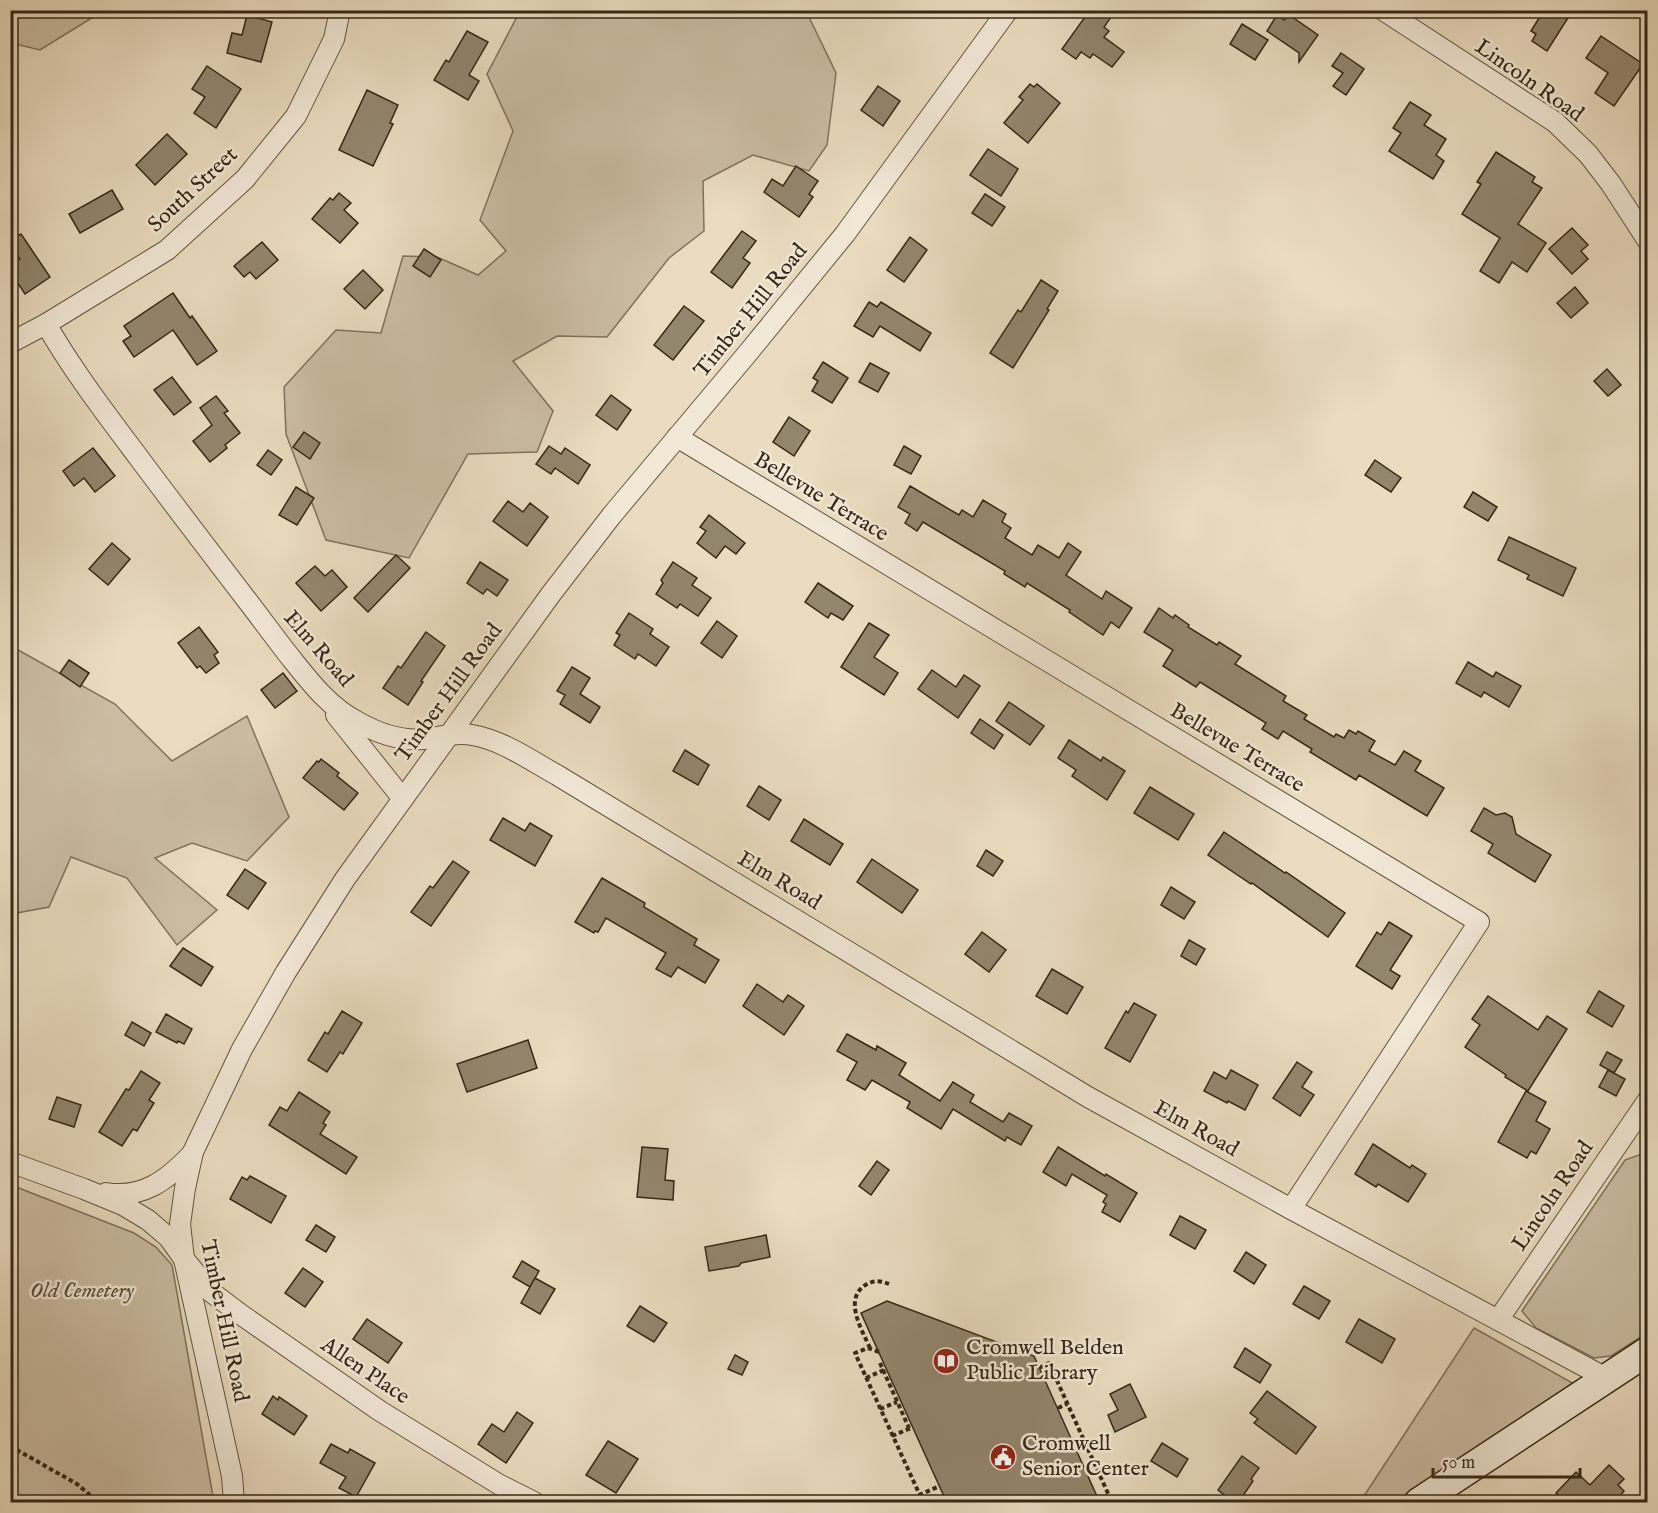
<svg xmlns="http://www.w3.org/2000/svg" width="1658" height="1513" font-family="'IM FELL English',serif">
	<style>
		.green { fill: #cbbda3; stroke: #80725c; stroke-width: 1.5 }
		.building { fill: #93866e; stroke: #352816; stroke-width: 1.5 }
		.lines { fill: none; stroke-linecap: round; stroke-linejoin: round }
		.minor-casing { stroke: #625540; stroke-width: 22 }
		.secondary-casing { stroke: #352816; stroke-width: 31 }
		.path { stroke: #352816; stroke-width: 4; stroke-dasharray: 4.5 3; stroke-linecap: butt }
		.minor { stroke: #f1e8d6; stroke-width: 20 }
		.secondary { stroke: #f1e8d6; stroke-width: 28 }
		.labels { text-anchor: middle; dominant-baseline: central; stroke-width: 5; stroke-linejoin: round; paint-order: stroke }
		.street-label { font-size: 22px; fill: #352816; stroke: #f1e8d6 }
		.park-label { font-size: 22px; font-style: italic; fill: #5a4d39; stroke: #f1e8d6 }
		.poi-label { font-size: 22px; fill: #352816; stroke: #f1e8d6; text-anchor: start }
	</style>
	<rect width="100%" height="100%" fill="#eadcc0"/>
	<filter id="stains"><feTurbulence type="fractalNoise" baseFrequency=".00333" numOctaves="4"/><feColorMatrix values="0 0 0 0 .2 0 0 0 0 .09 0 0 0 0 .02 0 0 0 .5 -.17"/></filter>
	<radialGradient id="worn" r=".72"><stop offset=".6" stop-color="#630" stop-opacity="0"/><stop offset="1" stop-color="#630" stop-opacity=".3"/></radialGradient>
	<!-- green -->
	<g class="green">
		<polygon points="11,10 103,10 103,11 40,50 11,43"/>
		<polygon points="520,11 806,11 836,73 827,145 809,171 753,155 703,181 704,231 669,258 607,337 557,336 513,361 553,411 537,452 468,454 409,558 326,540 286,434 284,387 336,330 381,333 403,256 437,257 478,275 506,251 480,220 513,131 487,74"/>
		<polygon points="11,646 115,704 172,761 247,716 289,817 247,861 192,843 155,858 217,910 177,945 127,878 71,857 49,907 11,914"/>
		<polygon points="1647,1152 1647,1333 1611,1356 1594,1358 1536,1328 1522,1311 1625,1160"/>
		<polygon points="11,1185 134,1233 156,1247 172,1265 214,1502 11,1502"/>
		<polygon points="1474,1328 1576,1385 1398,1499 1390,1502 1360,1502"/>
	</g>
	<!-- building -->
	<g class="building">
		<polygon points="1090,10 1116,10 1104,27 1109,31 1104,37 1124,52 1112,67 1093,54 1090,58 1081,52 1076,59 1062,49"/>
		<polygon points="1544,10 1573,10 1547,51 1532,41 1536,34 1531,31"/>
		<polygon points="1288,14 1318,35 1299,62 1299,53 1267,31 1277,15 1284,20"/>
		<polygon points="247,15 272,22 261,62 227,53 232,33 242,35"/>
		<polygon points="1242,24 1268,40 1255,60 1230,44"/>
		<polygon points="467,31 488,42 469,75 479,81 468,100 434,80 446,60 449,62"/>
		<polygon points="1601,36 1643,64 1614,106 1595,93 1608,73 1586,58"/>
		<polygon points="1341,53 1364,69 1346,95 1333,86 1343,73 1332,66"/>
		<polygon points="207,66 241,89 216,128 194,113 205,97 192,89"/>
		<polygon points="1030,84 1034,87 1037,84 1060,103 1028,143 1004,123 1023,100 1019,97"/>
		<polygon points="878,86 900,101 883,126 861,110"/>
		<polygon points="367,90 398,105 390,123 393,124 373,166 339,150"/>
		<polygon points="1410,102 1431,115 1424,125 1446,139 1436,155 1444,161 1433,179 1389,151 1401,133 1393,128"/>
		<polygon points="167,134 187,154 155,185 136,165"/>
		<polygon points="988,149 1018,169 1001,196 970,175"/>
		<polygon points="1496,152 1535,177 1532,182 1542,188 1518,224 1546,243 1527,272 1512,262 1499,283 1480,271 1500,238 1462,214 1481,184 1477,182"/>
		<polygon points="796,166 818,181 809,194 813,197 799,217 764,192 772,179 783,186"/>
		<polygon points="112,190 123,209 80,233 69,214"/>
		<polygon points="339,193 351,203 344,210 358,223 340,243 312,219 330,198 333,200"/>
		<polygon points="985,194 1005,207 992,226 972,213"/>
		<polygon points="1572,228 1588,245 1581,251 1588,259 1572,274 1549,249"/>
		<polygon points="742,231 756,241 743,258 750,263 732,288 711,272"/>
		<polygon points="21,234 50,277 25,294 12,274 16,272 11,265 20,259 10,245 10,240"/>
		<polygon points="910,237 927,250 904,282 887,270"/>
		<polygon points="262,242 278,260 256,279 250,272 244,277 234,266"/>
		<polygon points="424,249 441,260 430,277 413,266"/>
		<polygon points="363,270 383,290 365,309 344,289"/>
		<polygon points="1041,280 1058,291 1047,309 1049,310 1013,368 990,353 1018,310 1021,312"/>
		<polygon points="1575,287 1588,303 1571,318 1557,303"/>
		<polygon points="173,293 190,318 192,316 217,351 197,365 173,330 134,357 123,341 131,336 124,326"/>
		<polygon points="869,302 877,307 881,302 931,333 920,351 880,326 873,337 854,326"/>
		<polygon points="684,306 704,321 673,360 654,345"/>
		<polygon points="823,362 848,378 832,403 812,391 818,381 813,378"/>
		<polygon points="870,363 889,373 878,392 859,382"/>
		<polygon points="1607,369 1621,385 1608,396 1594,381"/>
		<polygon points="172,377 191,402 174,415 154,390"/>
		<polygon points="611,395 631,410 617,430 596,415"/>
		<polygon points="216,396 228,411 224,413 240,433 225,445 227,448 210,462 193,441 212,425 200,408"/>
		<polygon points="789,417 810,431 794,456 773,442"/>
		<polygon points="304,432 320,443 310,459 293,447"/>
		<polygon points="549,446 561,454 565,448 590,465 578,484 555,468 551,474 536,464"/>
		<polygon points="904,446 921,456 911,474 894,465"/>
		<polygon points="93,448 115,476 95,492 84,478 74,486 63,471"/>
		<polygon points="268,450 282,460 271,475 257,465"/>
		<polygon points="1375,460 1401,478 1391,492 1365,475"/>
		<polygon points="910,486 959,515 962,510 973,517 983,500 1006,514 1002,522 1011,528 1005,538 1032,555 1038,545 1059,558 1068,543 1081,552 1066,575 1102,599 1106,591 1132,608 1119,628 1111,622 1103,635 1069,612 1070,610 1027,583 1025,587 1004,574 1005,571 923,522 917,531 905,523 910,514 898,507"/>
		<polygon points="296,487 314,498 297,525 279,515"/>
		<polygon points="1473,492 1497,507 1488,521 1464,507"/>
		<polygon points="508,501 523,512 530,503 548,517 527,546 493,521"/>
		<polygon points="709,515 745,543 736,554 725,546 716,558 697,543 706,531 700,527"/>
		<polygon points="1509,537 1576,568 1563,596 1527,579 1529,575 1498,560"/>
		<polygon points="112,543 130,559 108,585 89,569"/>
		<polygon points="396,555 410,568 368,612 354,598"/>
		<polygon points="480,562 508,580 497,596 487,589 483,594 467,583"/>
		<polygon points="673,562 697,578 692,585 711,598 698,616 680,604 677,608 656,594 663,583 661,580"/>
		<polygon points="315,566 325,576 332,570 347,587 321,611 296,583"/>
		<polygon points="818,583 853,606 843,620 831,613 828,618 805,602"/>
		<polygon points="1159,608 1173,618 1175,615 1189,625 1188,627 1217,645 1219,642 1241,656 1235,664 1286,696 1283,701 1307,715 1304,719 1334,737 1336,734 1344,738 1349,730 1356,734 1358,731 1375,741 1369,751 1395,765 1404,751 1421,761 1415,771 1444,788 1427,816 1359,775 1356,780 1310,752 1312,749 1283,731 1278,739 1262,729 1266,723 1200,682 1196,687 1163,666 1173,650 1144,632"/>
		<polygon points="629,613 653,629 650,634 669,647 656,666 638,654 635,659 614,645 620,635 616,633"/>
		<polygon points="717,621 737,636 722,658 701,643"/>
		<polygon points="869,623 889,635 874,657 898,673 884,695 841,667"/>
		<polygon points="199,627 218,652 214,655 219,663 206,673 200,666 197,668 178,643"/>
		<polygon points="426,632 445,646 421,681 423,682 408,705 383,688 398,666 401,668"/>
		<polygon points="69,660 89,673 80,687 60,673"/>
		<polygon points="1468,662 1493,677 1496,672 1521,686 1509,707 1484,692 1481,697 1456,683"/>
		<polygon points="572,667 590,678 580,694 600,707 590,723 560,704 565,695 557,691"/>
		<polygon points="932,670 956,687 964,675 980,686 958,718 918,689"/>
		<polygon points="283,673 297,691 275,708 261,690"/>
		<polygon points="1009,702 1044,726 1030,745 996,721"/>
		<polygon points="980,719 1003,735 994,749 971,733"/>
		<polygon points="1069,740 1101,761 1103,757 1125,771 1107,800 1072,776 1076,770 1058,758"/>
		<polygon points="685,750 709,765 698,785 673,771"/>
		<polygon points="321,759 339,773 337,776 358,793 344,810 303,778 317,761 319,762"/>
		<polygon points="759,786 781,800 769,820 747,806"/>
		<polygon points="1150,787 1194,814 1178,840 1134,813"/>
		<polygon points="1484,808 1496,815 1505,813 1512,817 1516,834 1551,855 1535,882 1488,853 1493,844 1471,831"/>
		<polygon points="503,818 525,831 530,823 552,836 535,866 490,840"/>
		<polygon points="804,819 843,844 830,865 791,841"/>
		<polygon points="1224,832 1285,873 1286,872 1345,913 1328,937 1252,883 1251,884 1208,855"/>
		<polygon points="986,850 1003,861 993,876 977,866"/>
		<polygon points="872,859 918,890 902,913 857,882"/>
		<polygon points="453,861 469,872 431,926 411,912 430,886 433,888"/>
		<polygon points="245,869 266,883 248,909 227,895"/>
		<polygon points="602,878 645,903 644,907 697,939 694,945 719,960 705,983 678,967 671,977 656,969 666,953 606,918 598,932 595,931 594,933 575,922"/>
		<polygon points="1171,887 1195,902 1184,919 1161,905"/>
		<polygon points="1389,922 1412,936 1390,970 1400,976 1392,989 1356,966 1377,932 1381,935"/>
		<polygon points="982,932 1006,950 989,972 965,954"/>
		<polygon points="1189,940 1205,949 1196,965 1181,956"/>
		<polygon points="183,948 213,967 201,986 170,966"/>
		<polygon points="1052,969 1083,987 1067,1014 1036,996"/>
		<polygon points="757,984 783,1002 788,995 804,1006 784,1035 743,1006"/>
		<polygon points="1599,991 1624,1006 1612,1027 1587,1012"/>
		<polygon points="1488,996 1538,1030 1547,1016 1567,1029 1528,1091 1505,1077 1506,1075 1465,1047 1480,1025 1472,1019"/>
		<polygon points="1134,1003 1156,1015 1130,1062 1105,1048 1126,1011 1128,1013"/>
		<polygon points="342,1011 362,1023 343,1054 340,1052 327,1072 308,1060 325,1032 328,1034"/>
		<polygon points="166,1014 192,1029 184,1044 178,1041 177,1043 156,1032"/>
		<polygon points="132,1022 151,1033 144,1046 125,1035"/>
		<polygon points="847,1034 876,1050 877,1046 906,1063 899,1075 940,1101 953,1082 974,1095 970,1102 1003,1122 1009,1113 1032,1126 1021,1145 1007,1137 1005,1141 953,1109 941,1129 907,1108 910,1102 872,1080 865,1090 847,1080 857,1062 837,1051"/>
		<polygon points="528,1040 537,1068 467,1092 457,1064"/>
		<polygon points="1607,1052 1622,1060 1614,1073 1600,1065"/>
		<polygon points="1297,1062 1312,1072 1302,1087 1314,1095 1300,1116 1273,1098"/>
		<polygon points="1231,1070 1258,1085 1245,1110 1228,1101 1227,1103 1204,1091 1214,1072 1226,1079"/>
		<polygon points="1608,1070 1625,1079 1616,1096 1599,1087"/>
		<polygon points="141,1071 160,1083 149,1100 154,1103 137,1131 133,1129 122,1146 99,1132 126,1089 129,1090"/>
		<polygon points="1526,1091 1546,1102 1536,1121 1550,1129 1536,1154 1531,1151 1527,1158 1498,1142"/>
		<polygon points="299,1092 330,1112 323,1123 326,1125 320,1134 357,1157 346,1174 269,1125 280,1107 287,1111"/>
		<polygon points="57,1097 81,1105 74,1127 49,1119"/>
		<polygon points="1373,1144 1410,1168 1412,1165 1426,1174 1408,1202 1378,1184 1376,1187 1355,1174"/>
		<polygon points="642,1147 668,1149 665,1180 674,1181 673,1200 637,1197"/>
		<polygon points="1058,1147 1105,1176 1106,1174 1137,1193 1120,1222 1102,1212 1106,1204 1103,1202 1107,1195 1072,1174 1066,1186 1043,1172"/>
		<polygon points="877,1161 889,1170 871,1195 859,1186"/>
		<polygon points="250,1176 286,1196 271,1223 230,1199 242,1177 247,1180"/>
		<polygon points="1180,1216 1206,1230 1195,1249 1170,1235"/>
		<polygon points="316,1225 335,1237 326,1252 306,1240"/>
		<polygon points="766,1235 770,1257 741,1263 739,1266 709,1271 705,1247"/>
		<polygon points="1246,1252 1266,1265 1254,1284 1234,1271"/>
		<polygon points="522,1261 539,1271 530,1287 513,1277"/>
		<polygon points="303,1268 323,1282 305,1307 285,1293"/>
		<polygon points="535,1278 555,1289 540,1314 521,1303"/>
		<polygon points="1304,1286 1330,1301 1319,1319 1293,1304"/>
		<polygon points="887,1301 1034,1356 1100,1503 947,1503 861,1313"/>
		<polygon points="640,1306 667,1323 654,1342 627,1326"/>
		<polygon points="367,1319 402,1343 388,1363 353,1339"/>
		<polygon points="1359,1319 1395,1339 1382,1363 1346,1342"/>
		<polygon points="1245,1348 1271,1365 1260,1383 1234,1367"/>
		<polygon points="735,1355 748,1362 742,1375 728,1369"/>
		<polygon points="1130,1384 1146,1417 1115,1432 1108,1415 1118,1410 1110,1394"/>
		<polygon points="1267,1391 1316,1427 1296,1454 1254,1423 1258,1419 1250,1413"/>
		<polygon points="273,1396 278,1400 279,1397 307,1416 294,1435 262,1414"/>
		<polygon points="517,1412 533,1423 506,1463 478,1444 492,1424 504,1432"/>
		<polygon points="608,1441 638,1459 616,1493 586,1475"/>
		<polygon points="1162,1443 1188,1459 1177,1477 1151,1461"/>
		<polygon points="331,1444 348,1453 350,1449 375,1463 356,1497 339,1488 346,1477 320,1463"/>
		<polygon points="1242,1456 1259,1468 1251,1479 1253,1481 1238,1503 1235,1503 1218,1490"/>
		<polygon points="1609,1465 1624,1479 1618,1485 1624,1491 1614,1503 1566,1503 1556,1493 1576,1472 1590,1485"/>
	</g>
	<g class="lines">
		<defs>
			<g id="minor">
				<polyline points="1383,10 1555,122 1588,154 1611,184 1648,241"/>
				<path d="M46,324C73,371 106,414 139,458C174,505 210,552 246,599C260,617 273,635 287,653C307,678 328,707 358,722C381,735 405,743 431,738C445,736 457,732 472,735C502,740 530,760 557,775L1088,1097L1291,1209L1606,1378"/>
				<polyline points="10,343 46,324 167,250 245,179 296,116 334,39 340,10"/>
				<polyline points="677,437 1479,922 1291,1209"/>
				<polyline points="336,715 403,799"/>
				<polyline points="10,1162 84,1189 123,1205 148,1220 169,1238 184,1259 211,1292 243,1316 380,1411 500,1485 534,1502"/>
				<path d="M106,1193C143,1199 167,1180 192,1154"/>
				<polyline points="1498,1320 1648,1100"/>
				<polyline points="234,1502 232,1476 184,1259 180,1224 185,1188 193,1152 242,1049 286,972 345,879 551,594 612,515 747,354 845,234 1008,10"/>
			</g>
			<polyline id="secondary" points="1419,1502 1648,1351"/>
		</defs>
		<!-- minor casing -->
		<use href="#minor" class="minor-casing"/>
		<!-- secondary casing -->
		<use href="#secondary" class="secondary-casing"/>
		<!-- path -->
		<g class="path">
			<path d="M870,1348C862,1330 842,1298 867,1284C874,1280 882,1281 889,1284"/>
			<polyline points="879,1352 868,1348 855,1353 923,1502"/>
			<polyline points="880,1363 909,1428"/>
			<polyline points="1039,1368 1049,1363 1111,1500 1106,1502"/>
			<polyline points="866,1378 886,1369"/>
			<polyline points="1058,1408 1067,1404"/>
			<polyline points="880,1409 897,1402"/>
			<polyline points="892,1436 913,1427"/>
			<polyline points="10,1446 77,1484 98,1502"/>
			<polyline points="905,1501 940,1486"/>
		</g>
		<!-- minor -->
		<use href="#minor" class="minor"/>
		<!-- secondary -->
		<use href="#secondary" class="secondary"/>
	</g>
	<!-- icons -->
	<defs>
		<symbol id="library-disc" viewBox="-11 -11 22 22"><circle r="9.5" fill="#8f2418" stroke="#f1e8d6"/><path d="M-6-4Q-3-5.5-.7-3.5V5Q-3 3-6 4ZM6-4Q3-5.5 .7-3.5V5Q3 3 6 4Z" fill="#fff"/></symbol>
		<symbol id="civic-disc" viewBox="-11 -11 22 22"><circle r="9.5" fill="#8f2418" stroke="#f1e8d6"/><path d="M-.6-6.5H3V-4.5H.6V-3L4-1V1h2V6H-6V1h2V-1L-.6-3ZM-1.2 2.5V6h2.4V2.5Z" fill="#fff"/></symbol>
	</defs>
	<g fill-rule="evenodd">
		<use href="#library-disc" x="931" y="1346" width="30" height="30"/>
		<use href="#civic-disc" x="988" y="1442" width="30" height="30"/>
	</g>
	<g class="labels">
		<!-- street labels -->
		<g class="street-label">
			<text transform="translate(1529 81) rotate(35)">Lincoln Road</text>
			<text transform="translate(193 190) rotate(-43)">South Street</text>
			<text transform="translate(751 311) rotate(-51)">Timber Hill Road</text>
			<text transform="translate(821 497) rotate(31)">Bellevue Terrace</text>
			<text transform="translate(318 649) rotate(49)">Elm Road</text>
			<text transform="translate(449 693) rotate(-54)">Timber Hill Road</text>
			<text transform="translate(1237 748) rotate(31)">Bellevue Terrace</text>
			<text transform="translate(779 881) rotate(31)">Elm Road</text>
			<text transform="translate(1196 1129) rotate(29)">Elm Road</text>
			<text transform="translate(1553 1196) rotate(-56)">Lincoln Road</text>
			<text transform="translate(224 1321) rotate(78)">Timber Hill Road</text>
			<text transform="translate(365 1371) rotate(34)">Allen Place</text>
		</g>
		<!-- park labels -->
		<g class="park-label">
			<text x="82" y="1291">Old Cemetery</text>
		</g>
		<!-- poi labels -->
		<g class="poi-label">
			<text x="966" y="1348">Cromwell Belden<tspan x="966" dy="25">Public Library</tspan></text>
			<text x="1022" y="1444">Cromwell<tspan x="1022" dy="25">Senior Center</tspan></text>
		</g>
	</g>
	<!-- margin -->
	<rect width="1658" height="1513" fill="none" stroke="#eadcc0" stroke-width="36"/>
	<rect x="12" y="12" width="1634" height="1489" fill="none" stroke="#352816" stroke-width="3"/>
	<rect x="18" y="18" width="1622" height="1477" fill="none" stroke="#352816" stroke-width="1.5"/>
	<!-- scale -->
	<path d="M1433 1468v9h147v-9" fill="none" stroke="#352816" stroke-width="3"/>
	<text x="1442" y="1468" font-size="18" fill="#352816" stroke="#f1e8d6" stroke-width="4.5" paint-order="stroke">50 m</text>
	<rect width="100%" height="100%" filter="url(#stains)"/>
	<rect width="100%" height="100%" fill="url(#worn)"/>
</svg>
